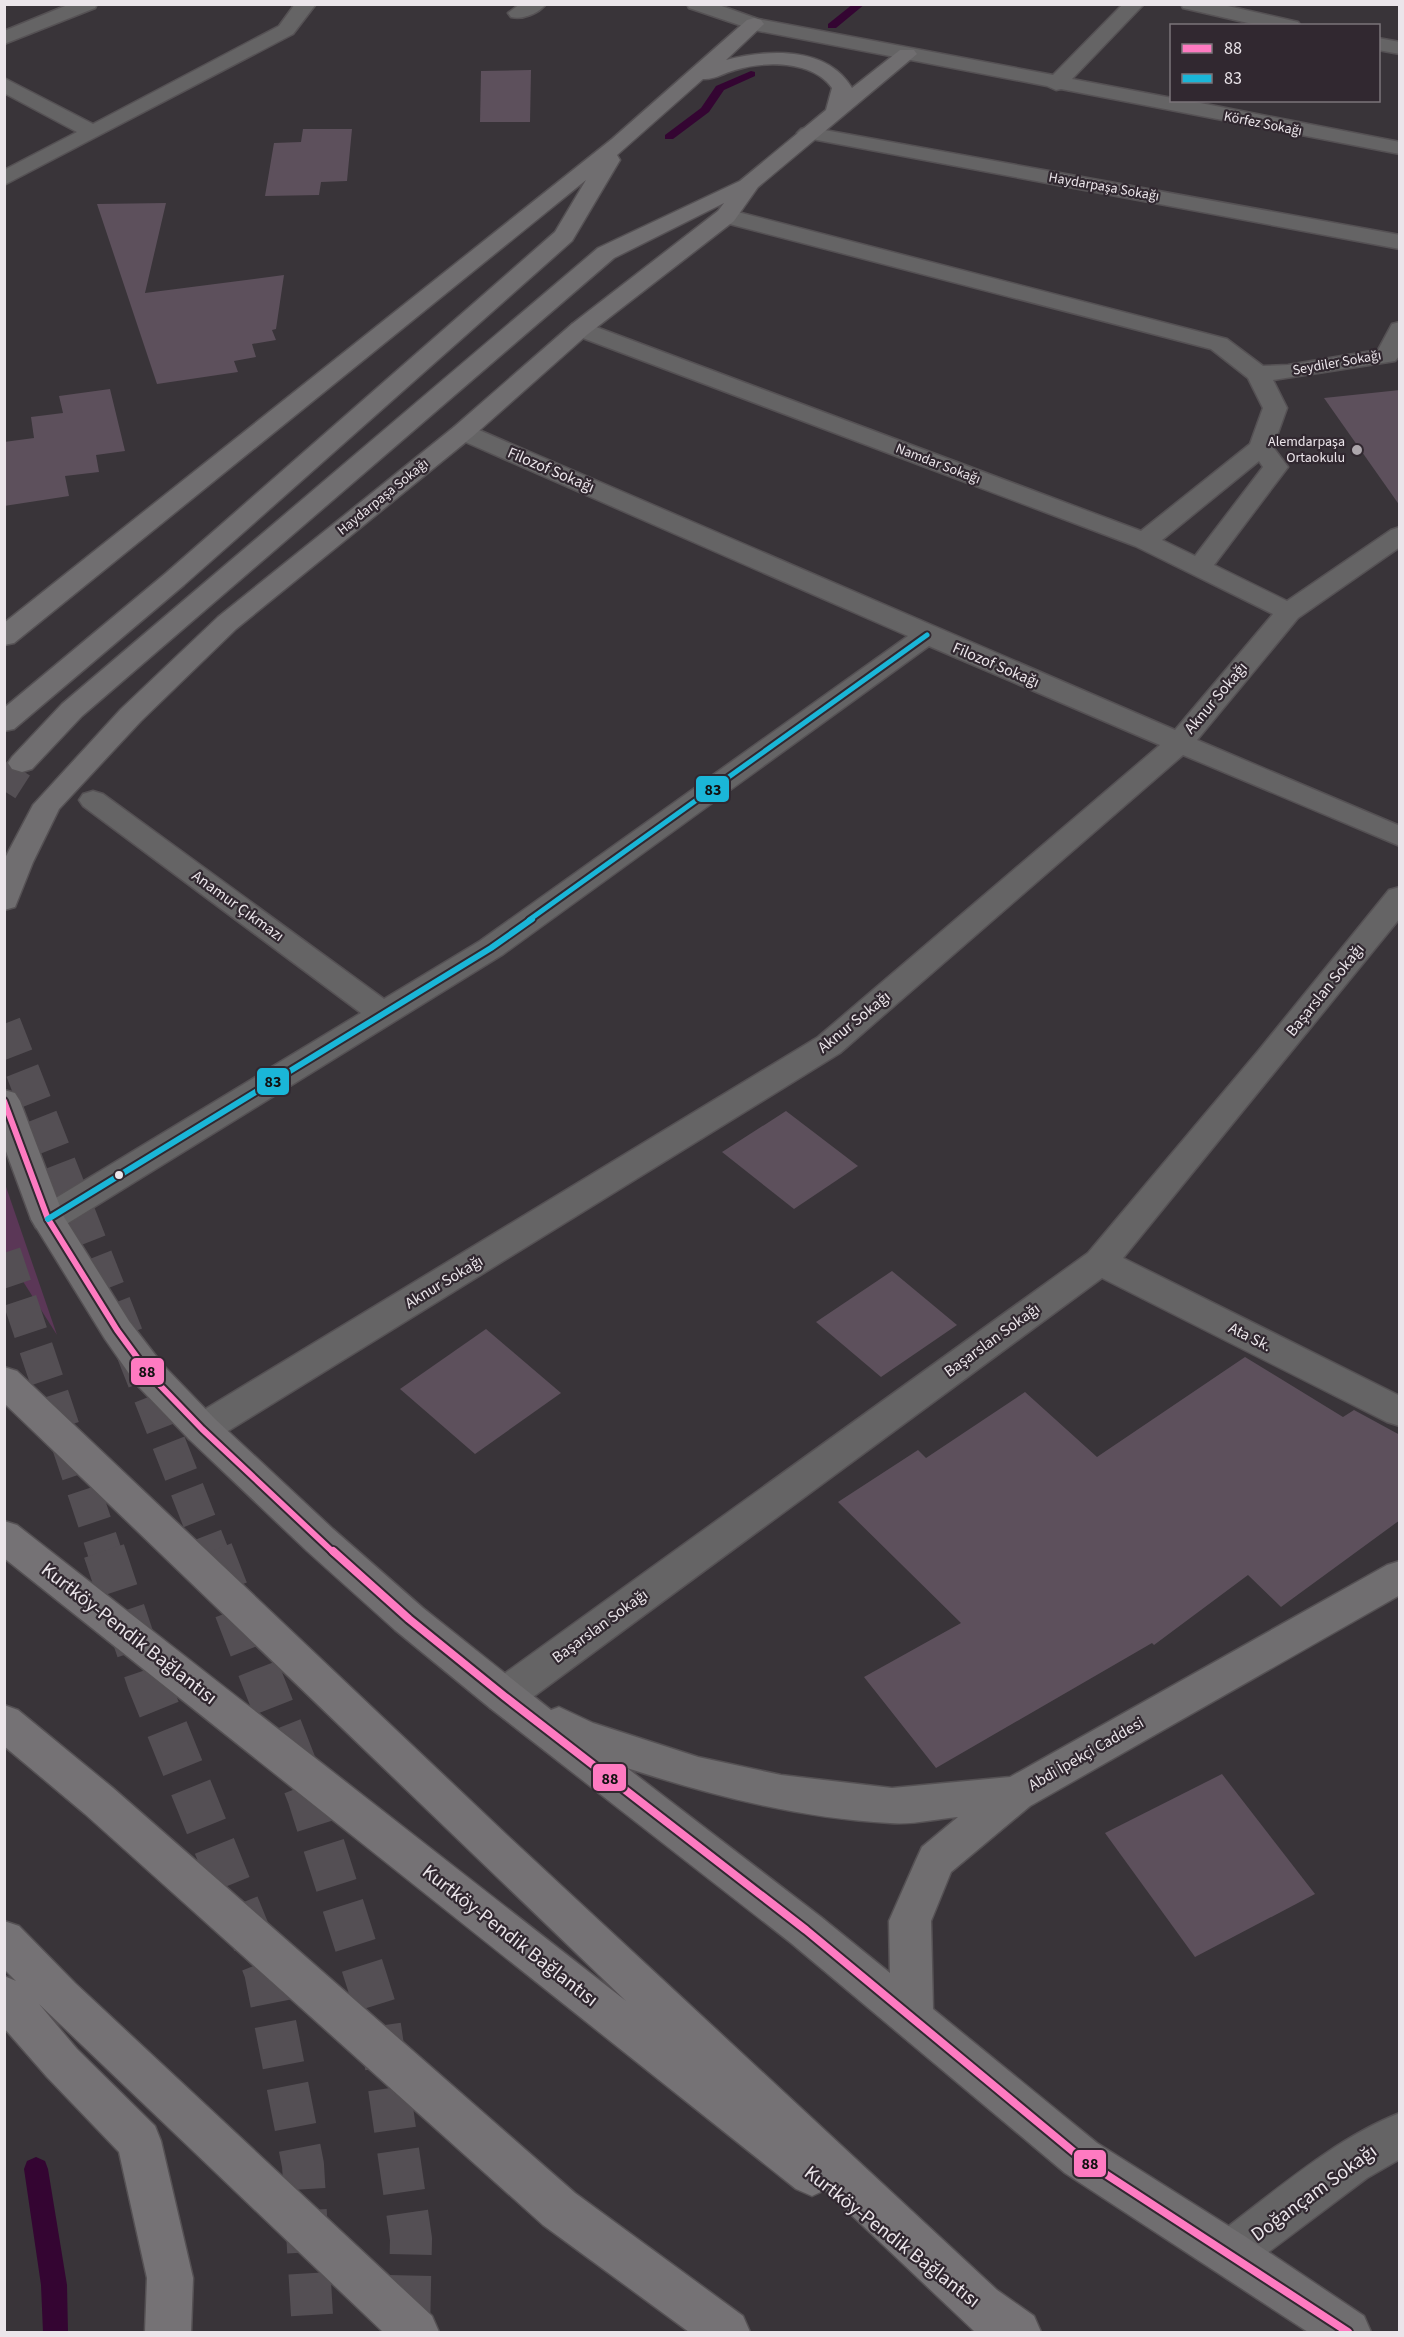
<svg xmlns="http://www.w3.org/2000/svg" width="1404" height="2337" font-family="'Source Sans 3',sans-serif">
	<style>
		.green { fill: #5b3757 }
		.lines { fill: none; stroke-linecap: round; stroke-linejoin: round }
		.stream { fill: #340532; fill-rule: evenodd }
		.building { fill: #5d505c }
		.secondary-tunnel-far2 { stroke: #544f54; stroke-width: 27; stroke-dasharray: 27 14; stroke-linecap: butt }
		.secondary-tunnel-far1 { stroke: #544f54; stroke-width: 34; stroke-dasharray: 34 16; stroke-linecap: butt }
		.secondary-tunnel { stroke: #544f54; stroke-width: 42; stroke-dasharray: 42 21; stroke-linecap: butt }
		.street-casing { stroke: #555154; stroke-width: 3 }
		.secondary-casing { stroke: #555154; stroke-width: 3 }
		.highway-casing { stroke: #555154; stroke-width: 3 }
		.street { fill: #656465; fill-rule: evenodd }
		.secondary { fill: #706e70; fill-rule: evenodd }
		.highway { fill: #757275; fill-rule: evenodd }
		.bus-1-far1-casing { stroke: #312830; stroke-width: 10 }
		.bus-1-casing { stroke: #312830; stroke-width: 12 }
		.bus-2-far1-casing { stroke: #312830; stroke-width: 9 }
		.bus-2-casing { stroke: #312830; stroke-width: 10 }
		.bus-1-far1 { stroke: #fe7ac1; stroke-width: 6 }
		.bus-1 { stroke: #fe7ac1; stroke-width: 8 }
		.bus-2-far1 { stroke: #1ab6d8; stroke-width: 5 }
		.bus-2 { stroke: #1ab6d8; stroke-width: 6 }
		.poi-dot { fill: #ada7ac; stroke: #312830; stroke-width: 2 }
		.bus-dot { fill: #ebe5ea; stroke: #312830; stroke-width: 2 }
		.labels { text-anchor: middle; dominant-baseline: central; stroke-width: 4.5; stroke-linejoin: round; paint-order: stroke }
		.far-street-label { font-size: 14px; fill: #ebe5ea; stroke: #312830 }
		.far-poi-label { font-size: 14px; fill: #ebe5ea; stroke: #312830; text-anchor: end }
		.street-label { font-size: 16px; fill: #ebe5ea; stroke: #312830 }
		.near-street-label { font-size: 20px; fill: #ebe5ea; stroke: #312830 }
		.line-badge { stroke: #312830; stroke-width: 2 }
		.pale-badge-label { font-size: 16px; text-anchor: middle; font-weight: bold; fill: #111 }
	</style>
	<rect width="100%" height="100%" fill="#393439"/>
	<!-- green -->
	<polygon class="green" points="4,1181 57,1335 5,1253"/>
	<g class="lines">
		<!-- stream -->
		<g class="stream">
			<polygon points="853,4 865,4 836,28 828,28 828,24"/>
			<polygon points="751,71 755,72 755,76 724,90 709,112 673,139 665,139 665,135 701,108 716,86"/>
			<polygon points="36,2157 45,2161 48,2169 67,2285 68,2332 43,2332 41,2285 24,2169 27,2161"/>
		</g>
	</g>
	<!-- building -->
	<g class="building">
		<polygon points="531,70 530,122 480,122 481,71"/>
		<polygon points="303,129 352,129 347,181 321,182 319,195 265,196 274,143 301,142"/>
		<polygon points="166,203 145,293 284,275 276,329 272,330 276,340 252,344 256,357 234,361 238,372 157,384 97,204"/>
		<polygon points="110,389 125,451 96,455 99,472 65,476 69,496 4,506 4,442 34,438 31,417 63,413 59,396"/>
		<polygon points="1400,390 1400,506 1324,398"/>
		<polygon points="786,1111 858,1166 794,1209 722,1152"/>
		<polygon points="892,1271 957,1325 881,1377 816,1322"/>
		<polygon points="486,1329 561,1393 475,1454 400,1389"/>
		<polygon points="1245,1357 1343,1417 1354,1410 1400,1435 1400,1520 1281,1607 1248,1575 1154,1645 1152,1643 936,1768 864,1677 961,1623 838,1502 918,1450 926,1458 1025,1392 1097,1457"/>
		<polygon points="1222,1774 1315,1894 1195,1957 1105,1833"/>
	</g>
	<g class="lines">
		<!-- secondary-tunnel-far2 -->
		<polyline class="secondary-tunnel-far2" points="4,791 22,763"/>
		<!-- secondary-tunnel-far1 -->
		<g class="secondary-tunnel-far1">
			<polyline points="4,1024 212,1553"/>
			<polyline points="4,1253 105,1553"/>
		</g>
		<!-- secondary-tunnel -->
		<g class="secondary-tunnel">
			<polyline points="104,1551 148,1682 265,1971 303,2165 313,2332"/>
			<polyline points="212,1551 308,1796 379,2019 411,2239 409,2332"/>
		</g>
		<defs>
			<g id="street">
				<polygon points="70,4 97,4 95,8 4,44 4,31"/>
				<polygon points="295,4 316,4 293,34 4,185 4,170 77,132 4,93 4,78 93,124 279,26"/>
				<path d="M520,4H546C539,13 523,20 511,17L508,13Z"/>
				<polygon points="687,4 716,4 758,19 1053,75 1123,4 1144,4 1072,79 1172,98 1172,100 1185,100 1400,142 1400,154 1061,89 1056,90 1047,86 754,30 689,8"/>
				<polygon points="1181,4 1219,4 1298,22 1301,26 1261,26 1183,8"/>
				<polygon points="1378,38 1400,42 1400,54 1378,50"/>
				<polygon points="808,127 1400,235 1400,249 801,137 797,133 801,129"/>
				<path d="M726,209L1227,339L1263,366L1288,365L1378,350L1392,324L1400,322V355L1395,361L1273,380L1287,408L1273,447L1288,467L1214,565L1287,601L1391,530L1400,527V547L1298,618L1197,740L1400,826V846L1183,755L840,1053L215,1439L202,1443L189,1439L184,1429L189,1419L818,1037L1160,745L929,646L502,955L60,1228L48,1231L36,1228L31,1219L36,1210L361,1013L83,806L79,800L83,794L93,791L103,794L384,999L480,941L908,636L454,437L451,432L454,427L463,425L472,427L1175,730L1273,614L1135,546L572,334L568,329L572,324L580,322L588,324L1141,531L1250,444L1263,408L1248,378L1211,349L718,221L715,216L718,211ZM1259,461L1263,467L1195,556L1162,540Z"/>
				<polygon points="1400,887 1400,918 1123,1258 1400,1396 1400,1426 1387,1422 1102,1278 518,1708 504,1713 490,1708 484,1696 490,1684 1088,1253 1259,1050 1389,890"/>
				<path d="M1400,2113V2159L1367,2178L1246,2269L1230,2276L1214,2269L1207,2253L1214,2237C1271,2195 1333,2139 1400,2113Z"/>
			</g>
			<g id="secondary">
				<path d="M754,18L761,20L764,24L726,60C768,49 827,46 852,88L900,50H914L917,54L758,187L734,221L588,334L472,437L236,629L141,721L59,809L33,862L15,907L4,910V860L33,805L121,709L218,617L454,427L572,324L718,211L724,203L614,258L82,716L32,769L22,772L12,769L8,763L12,757L62,704L598,248L740,181L826,110L832,88C812,60 764,61 735,70C724,73 714,80 703,79L617,155L620,160L572,241L184,585L14,729L4,731V708L166,573L555,232L586,180L14,643L4,645V623L612,139L747,20Z"/>
				<path d="M4,1090L15,1093L20,1101L64,1217L129,1321L163,1365L215,1419L333,1529L423,1608L551,1710L559,1707L593,1723L698,1757L781,1775L892,1788L1010,1777L1387,1565L1400,1561V1595L1030,1806L951,1872L931,1921L933,2009L1097,2143L1246,2237L1364,2316L1371,2332H1308L1065,2173L791,1943L490,1708L395,1630L307,1551L189,1439L137,1385L105,1339L31,1219L4,1146ZM627,1768C713,1796 800,1818 890,1823C912,1825 936,1819 958,1817L922,1847L916,1860L889,1921L890,1973L821,1917Z"/>
			</g>
			<g id="highway">
				<polygon points="4,1367 17,1371 508,1836 997,2290 1034,2316 1041,2332 974,2331 825,2190 812,2196 796,2189 4,1558 4,1521 17,1525 626,2001 4,1403"/>
				<polygon points="4,1705 18,1710 113,1788 575,2193 743,2316 750,2332 689,2332 543,2225 85,1814 4,1746"/>
				<polygon points="4,1921 19,1926 75,1983 432,2316 439,2332 383,2332 39,2004 77,2049 155,2126 161,2141 193,2278 191,2332 145,2332 147,2278 119,2152 47,2077 4,2028 4,1976 16,1981 4,1969"/>
			</g>
		</defs>
		<!-- street casing -->
		<use href="#street" class="street-casing"/>
		<!-- secondary casing -->
		<use href="#secondary" class="secondary-casing"/>
		<!-- highway casing -->
		<use href="#highway" class="highway-casing"/>
		<!-- street -->
		<use href="#street" class="street"/>
		<!-- secondary -->
		<use href="#secondary" class="secondary"/>
		<!-- highway -->
		<use href="#highway" class="highway"/>
		<defs>
			<polyline id="bus-1-far1" points="4,1101 48,1219 117,1330 150,1375 202,1429 334,1553"/>
			<polyline id="bus-1" points="333,1551 409,1619 504,1696 806,1930 1081,2158 1348,2332"/>
			<polyline id="bus-2-far1" points="529,920 927,635"/>
			<polyline id="bus-2" points="48,1219 491,948 532,919"/>
		</defs>
		<!-- bus-1-far1 casing -->
		<use href="#bus-1-far1" class="bus-1-far1-casing"/>
		<!-- bus-1 casing -->
		<use href="#bus-1" class="bus-1-casing"/>
		<!-- bus-2-far1 casing -->
		<use href="#bus-2-far1" class="bus-2-far1-casing"/>
		<!-- bus-2 casing -->
		<use href="#bus-2" class="bus-2-casing"/>
		<!-- bus-1-far1 -->
		<use href="#bus-1-far1" class="bus-1-far1"/>
		<!-- bus-1 -->
		<use href="#bus-1" class="bus-1"/>
		<!-- bus-2-far1 -->
		<use href="#bus-2-far1" class="bus-2-far1"/>
		<!-- bus-2 -->
		<use href="#bus-2" class="bus-2"/>
	</g>
	<!-- markers -->
	<circle class="poi-dot" cx="1357" cy="450" r="6"/>
	<circle class="bus-dot" cx="119" cy="1175" r="5"/>
	<g class="labels">
		<!-- far-street labels -->
		<g class="far-street-label">
			<text transform="translate(1263 124) rotate(11)">Körfez Sokağı</text>
			<text transform="translate(1104 187) rotate(10)">Haydarpaşa Sokağı</text>
			<text transform="translate(1337 363) rotate(-10)">Seydiler Sokağı</text>
			<text transform="translate(938 464) rotate(21)">Namdar Sokağı</text>
			<text transform="translate(383 497) rotate(-39)">Haydarpaşa Sokağı</text>
		</g>
		<!-- far-poi labels -->
		<g class="far-poi-label">
			<text x="1345" y="442">Alemdarpaşa<tspan x="1345" dy="16">Ortaokulu</tspan></text>
		</g>
		<!-- street labels -->
		<g class="street-label">
			<text transform="translate(551 470) rotate(23)">Filozof Sokağı</text>
			<text transform="translate(996 665) rotate(23)">Filozof Sokağı</text>
			<text transform="translate(1216 698) rotate(-50)">Aknur Sokağı</text>
			<text transform="translate(238 906) rotate(36)">Anamur Çıkmazı</text>
			<text transform="translate(1325 990) rotate(-51)">Başarslan Sokağı</text>
			<text transform="translate(854 1022) rotate(-39)">Aknur Sokağı</text>
			<text transform="translate(444 1282) rotate(-31)">Aknur Sokağı</text>
			<text transform="translate(1250 1337) rotate(27)">Ata Sk.</text>
			<text transform="translate(992 1340) rotate(-36)">Başarslan Sokağı</text>
			<text transform="translate(600 1626) rotate(-36)">Başarslan Sokağı</text>
			<text transform="translate(1086 1754) rotate(-30)">Abdi İpekçi Caddesi</text>
		</g>
		<!-- near-street labels -->
		<g class="near-street-label">
			<text transform="translate(129 1634) rotate(38)">Kurtköy-Pendik Bağlantısı</text>
			<text transform="translate(510 1936) rotate(38)">Kurtköy-Pendik Bağlantısı</text>
			<text transform="translate(1314 2193) rotate(-36)">Doğançam Sokağı</text>
			<text transform="translate(892 2237) rotate(38)">Kurtköy-Pendik Bağlantısı</text>
		</g>
	</g>
	<g class="line-badge">
		<rect x="695" y="775" width="35" height="28" rx="6" fill="#1ab6d8"/>
		<rect x="256" y="1067" width="34" height="29" rx="6" fill="#1ab6d8"/>
		<rect x="130" y="1357" width="35" height="29" rx="6" fill="#fe7ac1"/>
		<rect x="592" y="1763" width="35" height="29" rx="6" fill="#fe7ac1"/>
		<rect x="1073" y="2149" width="34" height="29" rx="6" fill="#fe7ac1"/>
	</g>
	<g class="pale-badge-label">
		<text x="713" y="795">83</text>
		<text x="273" y="1087">83</text>
		<text x="147" y="1377">88</text>
		<text x="610" y="1784">88</text>
		<text x="1090" y="2169">88</text>
	</g>
	<!-- border -->
	<rect width="1404" height="2337" fill="none" stroke="#ebe5ea" stroke-width="12"/>
	<!-- legend -->
	<rect x="1170" y="24" width="210" height="78" fill="#312830" stroke="#7b747a" stroke-width="1.5"/>
	<rect x="1182" y="44" width="30" height="9" fill="#fe7ac1" stroke="#7b747a" stroke-width="1.5"/>
	<text x="1224" y="54" font-size="18" fill="#ebe5ea">88</text>
	<rect x="1182" y="74" width="30" height="9" fill="#1ab6d8" stroke="#7b747a" stroke-width="1.5"/>
	<text x="1224" y="84" font-size="18" fill="#ebe5ea">83</text>
</svg>
